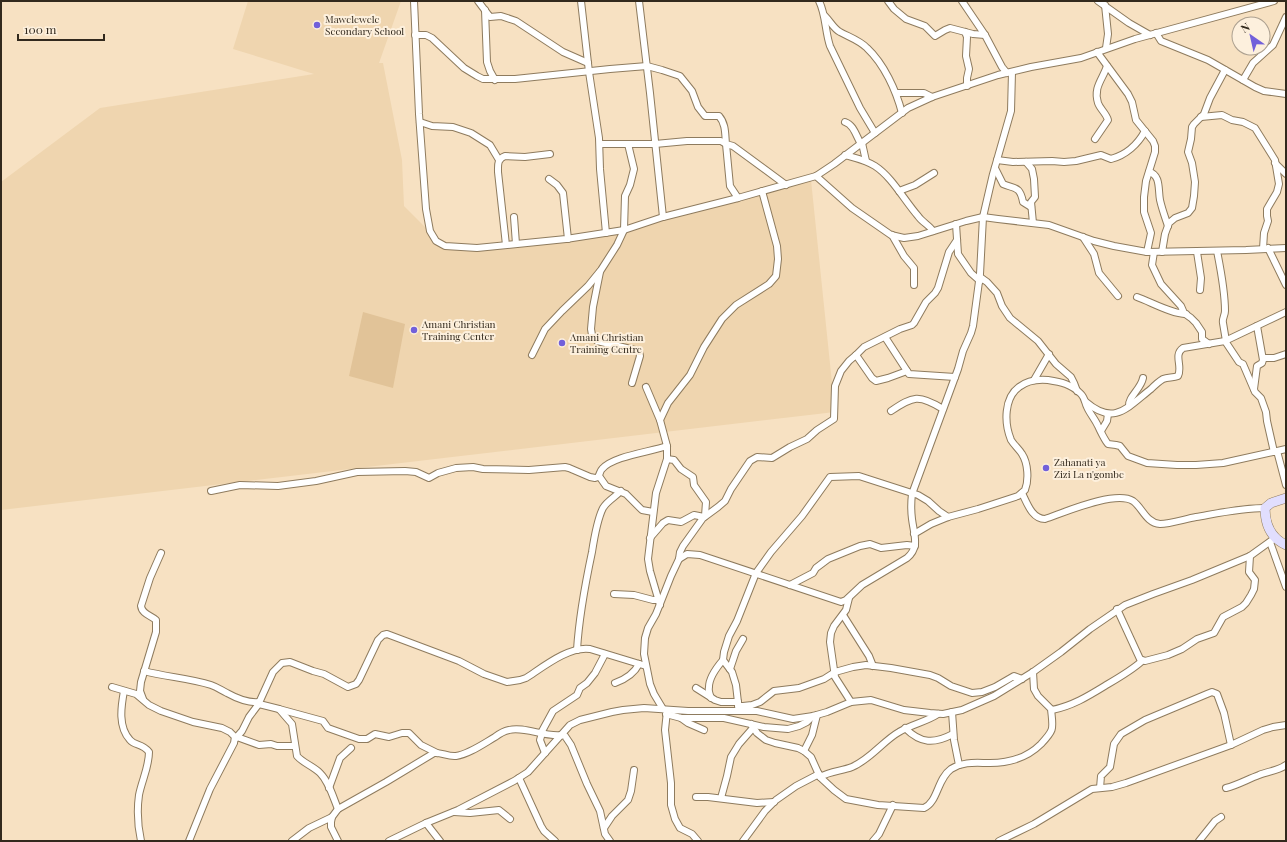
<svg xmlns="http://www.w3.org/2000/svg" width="1287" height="842" font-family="'Playfair Display',serif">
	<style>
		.built { fill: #efd5af }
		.green { fill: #e1c398 }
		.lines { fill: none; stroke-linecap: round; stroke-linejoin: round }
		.street-casing { stroke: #8e7b5e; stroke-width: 8 }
		.secondary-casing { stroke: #8e7b5e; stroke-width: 10 }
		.street { stroke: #fff; stroke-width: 6 }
		.secondary { stroke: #e1defe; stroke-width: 9 }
		.poi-dot { fill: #7260da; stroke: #fdf0dd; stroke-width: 1.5 }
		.labels { text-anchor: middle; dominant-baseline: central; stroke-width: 4; stroke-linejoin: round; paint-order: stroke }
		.poi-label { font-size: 10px; fill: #32291d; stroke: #fdf0dd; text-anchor: start }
	</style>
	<rect width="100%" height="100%" fill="#f7e1c2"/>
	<!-- built -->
	<polygon class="built" points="248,1 401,1 379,63 383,63 402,160 404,206 442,244 471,248 624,230 811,180 835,412 1,510 1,182 100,108 314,74 233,49"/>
	<!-- green -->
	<polygon class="green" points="363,312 405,324 393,388 349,376"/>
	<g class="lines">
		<defs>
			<g id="street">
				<polyline points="414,1 419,114 426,209 430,231 436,241 445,246 477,248 566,239 624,230 663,217 738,198 816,176 834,164 908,108 932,97 998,75 1031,67 1081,58 1135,39 1274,1"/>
				<polyline points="478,1 490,17 501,16 516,21 563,52 588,63"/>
				<polyline points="581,1 589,72 599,138 600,169 606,233"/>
				<polyline points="639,1 650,93 663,217"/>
				<path d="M819,1C826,15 825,31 830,46L860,108L875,133"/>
				<polyline points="888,1 894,9 906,19 925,26 935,36 945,30 950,28 973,34 985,35"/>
				<polyline points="962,1 985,35 1002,67 1007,73"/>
				<polyline points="1098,1 1129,23 1150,35"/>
				<polyline points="1105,5 1108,34 1106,48"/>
				<polyline points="485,10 487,62 490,71 495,80"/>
				<path d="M825,16C830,21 834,29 840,32C849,37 859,40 867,48C884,64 896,90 902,113"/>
				<polyline points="965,32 967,37 966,56 969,69 967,78 967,86"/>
				<polyline points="1156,33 1161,41 1208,60 1255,87 1264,91 1286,94"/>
				<path d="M415,35H426L432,38L464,68L477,76L483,79H515L610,69L647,66L662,70L680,76L692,91L698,107L705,116H719C726,124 725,134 726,144L733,146L786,185"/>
				<polyline points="1097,52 1128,94 1132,102 1136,120 1153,141 1155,146 1155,152 1146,181 1144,197 1144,212 1151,233 1147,252"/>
				<polyline points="1243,80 1253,63 1273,45 1286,17"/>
				<polyline points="896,93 924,93 932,97"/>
				<polyline points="1201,117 1222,115 1232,120 1243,122 1255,128 1275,160 1279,184 1277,192 1267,209 1267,216 1268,221 1264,233 1263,249"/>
				<polyline points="420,122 432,126 453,127 471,133 490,145 499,160"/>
				<path d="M845,122C854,125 856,136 861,144"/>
				<path d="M1095,139L1108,120C1106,113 1100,109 1098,103C1093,87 1103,79 1107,66"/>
				<polyline points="862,143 866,161"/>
				<polyline points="600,144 655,144 687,141 721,141 726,144 730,186 738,198"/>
				<path d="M845,155C856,158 866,160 875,166C892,177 904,200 918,216C922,222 929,225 933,231"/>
				<path d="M997,160L1013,162L1052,161L1064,162L1076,161L1101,155L1111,159C1126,155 1138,144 1145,131"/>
				<polyline points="1026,162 1032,169 1034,179 1035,197 1031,202 1033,223"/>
				<polyline points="1275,163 1286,174"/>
				<path d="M995,168L1003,184C1015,189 1020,186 1023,202L1031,207"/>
				<path d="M1149,172C1161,175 1158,190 1160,200C1162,209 1165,217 1168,226"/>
				<polyline points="816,176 852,208 891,235 904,238 918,236 966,221 983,217 998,219 1049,225 1094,241 1114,246 1147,252 1246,250 1286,248"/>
				<polyline points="549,179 557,185 563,193 568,239"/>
				<polyline points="899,191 915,185 934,173"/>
				<polyline points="514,217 516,244"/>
				<polyline points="956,224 958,254 971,273 980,281"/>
				<polyline points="892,235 904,256 914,268 914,285"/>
				<polyline points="1083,237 1094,254 1099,273 1118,296"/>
				<path d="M506,245L498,172C498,165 497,159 505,156L525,157L550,154"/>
				<polyline points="1268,248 1286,285"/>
				<path d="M1217,251C1221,271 1225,291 1225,311C1225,315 1222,319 1223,323C1224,329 1225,335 1226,341"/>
				<polyline points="1154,252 1152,265 1161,284 1181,306 1184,313 1191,318 1196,323 1202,332 1202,339 1209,344"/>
				<polyline points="1162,252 1165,234 1169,223 1175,218 1188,213 1192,208 1194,196 1195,182 1192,163 1188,152 1191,139 1192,127 1194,124 1204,114 1210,98 1225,70"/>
				<polyline points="1197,252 1201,278 1200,290"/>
				<polyline points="600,272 593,307 591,329 592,335 597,341 639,351 640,356 632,383"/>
				<polyline points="980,277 987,282 997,293 1002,306 1010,318 1038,341 1056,364 1071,377 1074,383 1077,391"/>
				<path d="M1137,297C1151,302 1172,314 1186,314"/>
				<polyline points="885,337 909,374 955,377"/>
				<polyline points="1225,341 1239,362 1243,364 1255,392 1261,398 1266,412 1267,421 1274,452"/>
				<polyline points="532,355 545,329 562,311 588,286 601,270 617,245 624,230 625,196 630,185 634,169 628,144"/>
				<polyline points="856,355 872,378 876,381 888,378 907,371"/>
				<polyline points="1263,358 1274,358 1286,354"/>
				<polyline points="1034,380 1049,354"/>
				<polyline points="646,387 660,420"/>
				<polyline points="1254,389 1257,366 1262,363 1263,360 1257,326"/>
				<path d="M1086,402C1114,426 1127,408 1151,389C1154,386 1158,382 1163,379C1168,377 1173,378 1178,376C1183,366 1173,355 1183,348L1225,341L1286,312"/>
				<path d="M1129,406C1128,397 1141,389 1143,378"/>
				<path d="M891,411C913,396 919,394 943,409"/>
				<polyline points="1101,431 1107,421 1108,414"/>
				<polyline points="1277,451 1286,485"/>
				<polyline points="667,459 674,460 681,469 693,477 694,485 706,502 705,516"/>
				<polyline points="599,476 606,486 626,494 642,510 653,512"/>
				<path d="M211,491L240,485L278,486L316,481L357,472L405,471L416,472L429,478L438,473L456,468L473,467L483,469L529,470L565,467L569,468L590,477L595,478L598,477C600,474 600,471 602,469C613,456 650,452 667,446"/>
				<path d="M1022,493C1027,503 1032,519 1045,519C1063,513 1115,490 1133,501C1142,507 1146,523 1160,524C1170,524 1185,519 1196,517C1219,513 1242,508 1265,508"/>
				<path d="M914,534L931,524L948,517L978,509L1018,496L1025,490C1029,480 1028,463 1022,454C1019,449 1014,445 1011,440C1004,423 1004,398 1019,387C1028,380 1037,379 1048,380C1061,382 1071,384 1081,394C1085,398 1085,403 1087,407C1090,414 1095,419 1098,426C1101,432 1104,439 1108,444L1116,445L1120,446L1128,456L1147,463L1177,465H1196L1223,463L1286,449"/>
				<polyline points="650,538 663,523 668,520 681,522 694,515 704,517"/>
				<polyline points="1270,542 1286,587"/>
				<polyline points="679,559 680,552 683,546 703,518 718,507 725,501 731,489 750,461 757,457 772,458 790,447 807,439 817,430 834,419 835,386 841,371 849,361 856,355 864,347 900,329 912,325 914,323 926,302 935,293 938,288 949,252 957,240"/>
				<polyline points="790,585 813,573 816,568 828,559 860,546 870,544 881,548 907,545 915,546"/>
				<polyline points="614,594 634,595 653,600 659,600"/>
				<polyline points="849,598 846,610 834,626 831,633 830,642 835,677 851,702"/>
				<polyline points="660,605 650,571 648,559 656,493 667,459 667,446 660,420 668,403 690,375 704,347 722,319 736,305 769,284 776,276 778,259 777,246 762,191"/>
				<polyline points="1117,609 1140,659 1145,661 1168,655 1182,649 1197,639 1214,633 1223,617 1242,607 1246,603 1251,595 1254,589 1255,580 1249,572 1250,556"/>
				<polyline points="843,615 869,656 873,666"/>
				<path d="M577,650C579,617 585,585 592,552C594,539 597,520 603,508C607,501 615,497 621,491"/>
				<polyline points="730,669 736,651 743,639"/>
				<path d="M144,671C166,677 189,678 211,685C217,687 221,690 227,693C236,698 249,703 259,702"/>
				<path d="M615,683C626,679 634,674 639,664"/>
				<polyline points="112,687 136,694 149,705 161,711 193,722 222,728 230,732 235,737 234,743 210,789 189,841"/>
				<polyline points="696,688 715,700 721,702 738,702"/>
				<path d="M124,691C121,707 118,727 130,740C135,746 142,743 149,752C149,767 142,780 139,795C137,809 138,827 141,841"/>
				<path d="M711,698C710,695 708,691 709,687C709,677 717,667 723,660"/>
				<path d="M143,699L140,691L141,682L156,632V620C150,615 142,614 141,606L150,578L161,553"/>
				<path d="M259,704L279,709L292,724L297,756C303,763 313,766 320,773C329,782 333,797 338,809"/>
				<polyline points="738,706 743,706 752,705 760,702 774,691 799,688 824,679 835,672 853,667 866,665 891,668 930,675 938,678 951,686 972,693 982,692 995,687 1014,676 1022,679"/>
				<polyline points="279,709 323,721 328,728 359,739 367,739 375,734 389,737 402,733 409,733 421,745 437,753"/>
				<path d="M663,709L654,694L650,684L644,654L645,638L648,628L656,614L671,576L679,559L687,554L700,555L841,602L846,600L862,585L907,558C920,547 914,535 912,519C911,511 911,502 912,494L958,369L963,351L971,333L973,326L980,274L983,217L993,174L1011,111L1012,72"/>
				<path d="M1052,710C1073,706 1090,695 1108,684C1120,677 1132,670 1142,661"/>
				<polyline points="667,711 665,730 671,783 671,805 675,819 680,828 692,834 698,841"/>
				<polyline points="739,711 736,685 732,672 723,660 724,652 729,636 737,621 756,573 771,552 802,516 830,477 859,476 918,495 928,501 939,511 948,517"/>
				<polyline points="952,712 954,740 959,765"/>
				<polyline points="666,714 681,718 724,718 764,727 788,729 799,726 807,722 813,716"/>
				<polyline points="681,718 688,723 704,730"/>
				<path d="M751,724L757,733L766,740L775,743L798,748L804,751L811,757L820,777L834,790L846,799L878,805L924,808C938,802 937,779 951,769C964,761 976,763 990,763C1009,763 1027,758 1041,744C1055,729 1053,729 1051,709L1038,696L1034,689L1033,672"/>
				<path d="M905,728C921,744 934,744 953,734"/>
				<polyline points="541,733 553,711 577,695 580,688 587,683 595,673 605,654"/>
				<polyline points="542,733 540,740 545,753"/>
				<polyline points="237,737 259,745 271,744 277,746 295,746"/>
				<path d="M235,739L242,731L249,717L258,705L273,672L282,663L290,662L313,671L324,674L348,687L356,684L359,680L378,640L383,635L387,634L459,661L484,674L507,682L520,680L526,678C543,667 569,646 590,649L646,666"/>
				<polyline points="804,751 812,735 817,715"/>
				<path d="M820,777C830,771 842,771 852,767C871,759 883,741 899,732C912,724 926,722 938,714"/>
				<polyline points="519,778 541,826 544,831 555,841"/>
				<polyline points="329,788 340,758 351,748"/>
				<polyline points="1100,788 1101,776 1110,767 1114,744 1121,734 1145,720 1207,694 1212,692 1217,694 1224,713 1231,745"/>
				<path d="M1226,788C1238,785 1248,779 1259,775C1268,771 1278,771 1286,765"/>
				<polyline points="696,797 708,797 757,803 774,802"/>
				<polyline points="721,798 727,776 731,757 739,744 753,728"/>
				<polyline points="454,812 470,813 499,810 510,819"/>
				<polyline points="426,823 440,841"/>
				<polyline points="604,828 612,816 628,800 631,791 634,770"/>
				<polyline points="292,841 309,828 332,817"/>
				<path d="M338,841L331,827V822L332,817L338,809L386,782L434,753C441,752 448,757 456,756C469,754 483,744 495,737C499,734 504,731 509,730C524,726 544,737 561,735L565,736L571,745L587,784L600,811L605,834L610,841"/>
				<polyline points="389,841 426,823 458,810 514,781 528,772 570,725 580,720 612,712 623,710 644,708 688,711 757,711 793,719 813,716 827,712 851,702 871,700 904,710 930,713 943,714 962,710 994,696 1033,672 1061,652 1090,629 1125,605 1153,594 1192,580 1250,556 1275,538"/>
				<polyline points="743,841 765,811 776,800 796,786 819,774"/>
				<polyline points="873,841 879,834 893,805"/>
				<polyline points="999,841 1034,824 1092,789 1112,787 1126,783 1231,745 1263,730 1273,727 1286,725"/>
				<polyline points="1199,841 1215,821 1221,817"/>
			</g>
			<path id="secondary" d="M1286,498L1271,503L1265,508C1265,525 1271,538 1286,545"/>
		</defs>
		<!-- street casing -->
		<use href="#street" class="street-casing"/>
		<!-- secondary casing -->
		<use href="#secondary" class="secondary-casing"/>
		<!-- street -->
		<use href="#street" class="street"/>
		<!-- secondary -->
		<use href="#secondary" class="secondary"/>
	</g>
	<!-- markers -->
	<g class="poi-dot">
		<circle cx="317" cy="25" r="4"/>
		<circle cx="414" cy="330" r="4"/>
		<circle cx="562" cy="343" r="4"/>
		<circle cx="1046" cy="468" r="4"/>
	</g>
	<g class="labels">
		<!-- poi labels -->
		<g class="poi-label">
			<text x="325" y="19">Mawelewele<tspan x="325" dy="12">Secondary School</tspan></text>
			<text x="422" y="324">Amani Christian<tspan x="422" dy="12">Training Center</tspan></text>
			<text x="570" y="337">Amani Christian<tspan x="570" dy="12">Training Centre</tspan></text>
			<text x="1054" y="462">Zahanati ya<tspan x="1054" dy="12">Zizi La n'gombe</tspan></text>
		</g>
	</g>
	<!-- border -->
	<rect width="1287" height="842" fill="none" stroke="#32291d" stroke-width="4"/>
	<!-- north arrow -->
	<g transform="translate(1251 36) rotate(326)"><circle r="19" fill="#fdf0dd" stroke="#aca090"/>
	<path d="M0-3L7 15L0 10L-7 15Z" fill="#7260da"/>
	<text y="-6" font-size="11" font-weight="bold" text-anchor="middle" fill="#32291d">N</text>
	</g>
	<!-- scale -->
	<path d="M18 34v6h86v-6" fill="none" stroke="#32291d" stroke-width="2"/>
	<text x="24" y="34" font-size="12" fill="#32291d" stroke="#fdf0dd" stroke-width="3" paint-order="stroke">100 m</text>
</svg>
